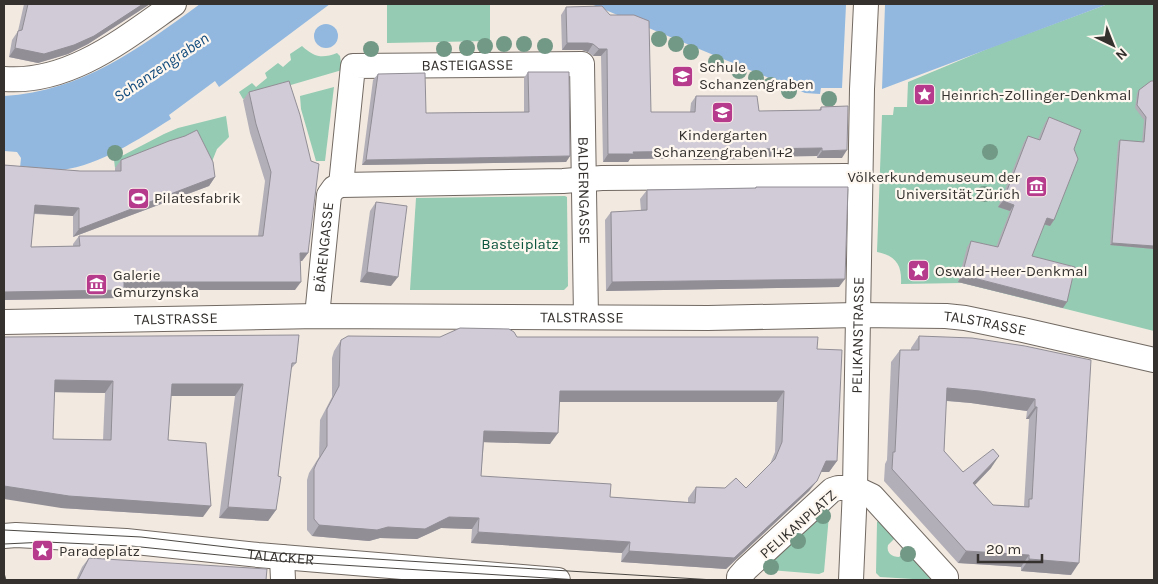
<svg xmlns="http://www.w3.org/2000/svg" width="1158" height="584" font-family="Karla,sans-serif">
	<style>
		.green { fill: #94cbb2 }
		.water { fill: #92b8df }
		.pier { fill: #f2eae1 }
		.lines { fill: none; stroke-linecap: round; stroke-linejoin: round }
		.minor-casing { stroke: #716962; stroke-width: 26 }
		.minor { stroke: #fff; stroke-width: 24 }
		.tram { stroke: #4b4844; stroke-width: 1 }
		.tree { fill: #729886 }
		.wall { fill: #b3afb8; fill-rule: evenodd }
		.shaded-wall { fill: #928e96 }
		.building { fill: #d0cbd6; stroke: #928e96; fill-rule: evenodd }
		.labels { text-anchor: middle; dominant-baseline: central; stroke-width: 4.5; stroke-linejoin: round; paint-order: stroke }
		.street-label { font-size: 15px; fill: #34312e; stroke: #fef7f0 }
		.poi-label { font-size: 15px; fill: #34312e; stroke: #fef7f0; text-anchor: start }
		.park-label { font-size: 15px; fill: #0a543c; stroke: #fef7f0 }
		.water-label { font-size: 16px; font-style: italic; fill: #114b7c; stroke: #fef7f0 }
	</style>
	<rect width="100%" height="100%" fill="#f2eae1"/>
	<!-- green -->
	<g class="green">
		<polygon points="387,4 490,4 490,41 387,43"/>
		<path d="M1108,4H1154V331L962,283L901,284C902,266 897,256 877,252L882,115H893L894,107H907L908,82L992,47Z"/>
		<path d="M302,46C314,57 322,59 337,53L340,56L342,70L243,99L239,92L252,83L256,87L267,78L265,73L278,63L283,67L291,60L290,54Z"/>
		<polygon points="334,87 325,161 316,161 301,109 300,96"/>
		<polygon points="226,116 229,137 217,149 209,169 126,163 115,168 114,160 164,134 178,128"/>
		<polygon points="565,196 567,197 568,286 564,290 410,290 416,198"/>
		<polygon points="824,513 829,515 824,572 819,574 770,570 766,567"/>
		<path d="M881,518L897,536L888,545C886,553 892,557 899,557L908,549L933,577L930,580L880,577L876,573L877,522Z"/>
	</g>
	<!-- water -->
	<g class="water">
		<path d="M200,4H330L219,87L215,81L169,115L171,119C139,139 100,165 62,170C49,172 33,168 20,168L21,158L17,152L4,151V96C83,91 138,49 200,4Z"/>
		<polygon points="591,4 866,5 1108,4 882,89 878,89 878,86 849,83 846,88 821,88 820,94 805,93"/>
		<circle cx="326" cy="36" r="12"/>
	</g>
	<!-- pier -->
	<polygon class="pier" points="846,5 885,5 882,89 875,89 874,86 850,86 849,88 842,88"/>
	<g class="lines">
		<defs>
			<g id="minor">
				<path d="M4,79C69,84 124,39 174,4"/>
				<path id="s1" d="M341,185L353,66L582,64L586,317"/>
				<path id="s2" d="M317,316L329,195L334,188L341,185L563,181L602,178L845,176L860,178"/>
				<path id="s3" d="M4,322L317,316L708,318L857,315L946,316L965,318L1023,330L1154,360"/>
				<path id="s4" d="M4,536L16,535L126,541L258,555L558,580"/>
				<polyline points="282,557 283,580"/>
				<polyline points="739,580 739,577 746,569 832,490 838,488 855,488 872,496 946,577 946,580"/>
				<path id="s5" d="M851,580L855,488L862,89L866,4"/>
			</g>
		</defs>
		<!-- minor casing -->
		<use href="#minor" class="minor-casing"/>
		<!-- minor -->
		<use href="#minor" class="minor"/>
		<!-- tram -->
		<g class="tram">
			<polyline points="4,530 141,537 278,553 714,580"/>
			<polyline points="4,544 46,542 131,546 278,561 579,580"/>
			<polyline points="4,573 6,580"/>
		</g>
	</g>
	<!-- trees -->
	<g class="tree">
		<circle cx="659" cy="39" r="8"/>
		<circle cx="504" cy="44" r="8"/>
		<circle cx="524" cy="44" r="8"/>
		<circle cx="676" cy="44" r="8"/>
		<circle cx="485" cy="46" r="8"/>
		<circle cx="545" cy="46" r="8"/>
		<circle cx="467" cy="48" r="8"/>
		<circle cx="371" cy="49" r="8"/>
		<circle cx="444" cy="49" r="8"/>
		<circle cx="691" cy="52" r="8"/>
		<circle cx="716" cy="62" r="8"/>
		<circle cx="739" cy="71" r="8"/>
		<circle cx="756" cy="78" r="8"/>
		<circle cx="771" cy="85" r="8"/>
		<circle cx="789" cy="91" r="8"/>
		<circle cx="829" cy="99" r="8"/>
		<circle cx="990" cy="152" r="8"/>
		<circle cx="115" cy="153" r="8"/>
		<circle cx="984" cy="194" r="8"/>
		<circle cx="823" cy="516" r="8"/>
		<circle cx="798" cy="541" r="8"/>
		<circle cx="908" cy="554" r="8"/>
		<circle cx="771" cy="567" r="8"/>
	</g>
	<!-- wall -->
	<g class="wall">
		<polygon points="24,4 150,4 88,44 68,54 38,63 9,57 12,40 18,31"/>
		<polygon points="602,6 651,112 690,112 691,103 696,96 759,111 819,110 821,107 842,158 817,158 817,156 754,157 753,159 693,160 693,158 630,159 628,162 603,162 601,56 593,56 588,52 582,50 562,50 561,15 566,7"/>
		<polygon points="528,72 570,156 566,162 362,165 373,80 378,74 426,113 524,112 524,78"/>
		<polygon points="1151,81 1154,249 1110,245 1118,142 1120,140 1142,142 1144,120 1135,108 1137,93 1139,90"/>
		<polygon points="249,92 308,253 302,261 300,261 295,290 124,290 118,298 4,300 4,165 80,171 115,171 115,168 121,160 215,177 209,186 73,237 73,216 34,214 31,247 73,246 73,244 79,236 258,236 265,181 250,133 243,100"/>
		<polygon points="1049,117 1074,149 1054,220 1050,226 1044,224 1032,256 1063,308 958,282 967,247 971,241 996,247 1010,211 998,207 1024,142 1028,136 1038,139 1045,123"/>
		<polygon points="756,187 839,287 606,291 605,220 611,212 641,211 640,199 647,190 755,188"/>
		<polygon points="376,202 391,286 360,282 370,211"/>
		<path d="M919,336L1025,346L1071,575L1021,571V567L958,563L884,481L885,464L887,460L891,362L900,350H911V348ZM946,401L971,403L1027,411L1026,419H1029L1024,506L993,505L975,485L991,468L963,472L944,451Z"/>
		<path d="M4,337L296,363L291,369L278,476L276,510L268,521L219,518L235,396H171L168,440L203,517L61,508ZM54,392L105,393L103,440L53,439Z"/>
		<path d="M517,337L817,349L837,461L829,472H821L809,491L726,569L621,562L622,553L471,543L472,529L441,528L417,539L380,538L369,541L312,536L307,530V480L309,473L319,457L320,420L332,397V358L334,351L341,340ZM559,402H777L775,452L770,464L746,488H725L696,487L688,498V502L610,497L481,476L484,442L550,444Z"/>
		<polygon points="89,558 266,580 76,580 82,567"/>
	</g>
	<!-- shaded-wall -->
	<g class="shaded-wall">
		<polygon points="143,4 150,4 88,44 68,54 38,63 9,57 15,48"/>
		<polygon points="567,43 588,43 593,44 588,52 582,50 562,50"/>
		<polygon points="599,49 607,49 601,56 593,56"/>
		<polygon points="822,148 817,156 754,157 753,159 693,160 698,153 758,149"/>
		<polygon points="847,150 842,158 817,158 822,151"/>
		<polygon points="698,151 693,158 630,159 628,162 603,162 608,154 633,152"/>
		<polygon points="570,156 566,162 362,165 366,160"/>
		<polygon points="215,177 209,186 73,237 79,229"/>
		<polygon points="1003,201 1014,205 1010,211 998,207"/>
		<polygon points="35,205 79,208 73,216 29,213"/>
		<polygon points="1047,218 1054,220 1050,226 1043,224"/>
		<polygon points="1112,243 1154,246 1154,249 1110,245"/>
		<polygon points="300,253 308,253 302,261 294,261"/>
		<polygon points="367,272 398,277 391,286 360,282"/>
		<polygon points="962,275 1067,302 1063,308 958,282"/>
		<polygon points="845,279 839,287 606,291 612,282"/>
		<polygon points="124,282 301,282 295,290 124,290 118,298 4,300 4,292"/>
		<polygon points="55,380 113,381 105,393 46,392"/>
		<polygon points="172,384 243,384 235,396 164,396"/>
		<polygon points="947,388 980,391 1035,399 1027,411 971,403 938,400"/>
		<polygon points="560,391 784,391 777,402 552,402"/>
		<polygon points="1035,407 1037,407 1029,419 1026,419"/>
		<polygon points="484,431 558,433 550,444 477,442"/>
		<polygon points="999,456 991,468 965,495 973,483"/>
		<polygon points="826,461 837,461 829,472 818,472"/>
		<polygon points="817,481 809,491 726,569 621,562 629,551"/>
		<polygon points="4,486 211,506 203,517 61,508 4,499"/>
		<polygon points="228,507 276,510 268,521 219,518"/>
		<polygon points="449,517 479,518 472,529 441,528 417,539 380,538 369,541 312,536 319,525"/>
		<polygon points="478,532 630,542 622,553 471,543"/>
		<polygon points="966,551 1029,555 1021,567 958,563"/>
		<polygon points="1029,559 1079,563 1071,575 1021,571"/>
	</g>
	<!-- building -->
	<g class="building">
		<polygon points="28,4 143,4 94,36 74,45 44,54 15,48 18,31 22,30"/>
		<polygon points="602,6 610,15 634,15 649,21 651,112 695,112 696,96 757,96 759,111 821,110 821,107 848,106 847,150 822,151 822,148 758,149 758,152 698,153 698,151 633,152 634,154 608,154 607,49 599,49 593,44 588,43 567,43 566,7"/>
		<polygon points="528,72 569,72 570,156 366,160 378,74 425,73 426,113 529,112"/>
		<polygon points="289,81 300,115 311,161 319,164 308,253 300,253 301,282 124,282 124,290 4,292 4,165 80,171 121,171 121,160 169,141 185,136 197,130 213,162 215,177 79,229 79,208 35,205 31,247 80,246 79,236 263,236 271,172 256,124 249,92"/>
		<polygon points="1151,81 1154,81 1154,246 1112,243 1120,140 1144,142 1146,117 1137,105 1139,90"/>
		<polygon points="1049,117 1081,130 1074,149 1078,159 1054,220 1047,218 1032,256 1075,267 1067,302 962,275 971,241 998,247 1014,205 1003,201 1028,136 1040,140"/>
		<polygon points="756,187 848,187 845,279 612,282 611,212 647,210 647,190 756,188"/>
		<polygon points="376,202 407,206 398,277 367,272"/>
		<path d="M460,328L509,329L514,332L517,337H818L817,349L842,350L837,461H826L817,481L734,558L629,551L630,542L478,532L479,518L449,517L425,529L388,527L377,530L319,525L314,519V469L317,462L327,446V409L339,386L340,347L341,340L348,336L440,337ZM560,391H784L782,442L775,459L746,488L736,478L725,488L696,487L695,503L610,497L611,484L481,476L484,431L558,433Z"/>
		<path d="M299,335L296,363H292L278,476L281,477L276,510L228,507L243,384H172L168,440L206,443L211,506L69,496L4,486V337ZM55,380L113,381L111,440L53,439Z"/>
		<path d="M919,336L972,338L1025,346L1091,360L1079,563L1029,559V555L966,551L892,469L893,452H895L900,350H919ZM947,388L980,391L1035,399V407H1037L1032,499H1029V507L993,505L973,483L999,456L993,449L963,472L944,451Z"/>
		<polygon points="89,558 267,569 266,580 78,580"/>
	</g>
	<!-- icons -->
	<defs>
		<symbol id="school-square" viewBox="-11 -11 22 22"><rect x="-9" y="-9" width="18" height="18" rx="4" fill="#b73b8c" stroke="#fef7f0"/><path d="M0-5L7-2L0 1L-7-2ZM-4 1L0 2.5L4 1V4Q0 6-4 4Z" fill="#fff"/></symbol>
		<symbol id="sight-square" viewBox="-11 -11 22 22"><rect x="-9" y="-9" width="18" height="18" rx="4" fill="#b73b8c" stroke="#fef7f0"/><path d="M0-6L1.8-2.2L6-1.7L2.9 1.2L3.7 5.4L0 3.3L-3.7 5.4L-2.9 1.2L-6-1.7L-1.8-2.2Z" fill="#fff"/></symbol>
		<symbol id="museum-square" viewBox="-11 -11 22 22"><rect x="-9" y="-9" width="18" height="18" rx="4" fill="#b73b8c" stroke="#fef7f0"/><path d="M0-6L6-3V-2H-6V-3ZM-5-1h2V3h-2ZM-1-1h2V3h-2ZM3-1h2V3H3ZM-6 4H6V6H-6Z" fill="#fff"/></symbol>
		<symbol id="stadium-square" viewBox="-11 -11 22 22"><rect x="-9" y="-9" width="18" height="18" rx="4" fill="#b73b8c" stroke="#fef7f0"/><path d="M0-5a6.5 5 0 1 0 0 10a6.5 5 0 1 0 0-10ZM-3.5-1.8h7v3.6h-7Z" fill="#fff"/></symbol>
	</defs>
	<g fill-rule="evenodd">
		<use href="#school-square" x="670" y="64" width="25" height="25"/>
		<use href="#sight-square" x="912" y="82" width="25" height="25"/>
		<use href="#school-square" x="710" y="100" width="25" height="25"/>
		<use href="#museum-square" x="1024" y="174" width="25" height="25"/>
		<use href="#stadium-square" x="126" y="186" width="25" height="25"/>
		<use href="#sight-square" x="906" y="258" width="25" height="25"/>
		<use href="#museum-square" x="84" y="272" width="25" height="25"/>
		<use href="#sight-square" x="30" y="538" width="25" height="25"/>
	</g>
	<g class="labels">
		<!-- street labels -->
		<g class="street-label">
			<text stroke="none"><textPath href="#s1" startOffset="234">BASTEIGASSE</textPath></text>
			<text stroke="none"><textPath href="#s1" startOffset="475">BALDERNGASSE</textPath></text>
			<text stroke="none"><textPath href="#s2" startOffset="69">BÄRENGASSE</textPath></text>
			<text stroke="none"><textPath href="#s3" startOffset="578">TALSTRASSE</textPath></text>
			<text stroke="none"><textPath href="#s3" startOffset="172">TALSTRASSE</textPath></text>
			<text stroke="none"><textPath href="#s3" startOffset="982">TALSTRASSE</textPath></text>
			<text stroke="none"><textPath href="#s5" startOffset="245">PELIKANSTRASSE</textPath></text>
			<text transform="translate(798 524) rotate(-41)">PELIKANPLATZ</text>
			<text stroke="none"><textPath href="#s4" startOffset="278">TALACKER</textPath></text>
		</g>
		<!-- poi labels -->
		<g class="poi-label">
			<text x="699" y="67">Schule<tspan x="699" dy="17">Schanzengraben</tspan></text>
			<text x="941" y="95">Heinrich-Zollinger-Denkmal</text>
			<text x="723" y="135" text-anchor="middle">Kindergarten<tspan x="723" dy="17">Schanzengraben 1+2</tspan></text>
			<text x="1020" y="177" text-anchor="end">Völkerkundemuseum der<tspan x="1020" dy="17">Universität Zürich</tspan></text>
			<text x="154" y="198">Pilatesfabrik</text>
			<text x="935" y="271">Oswald-Heer-Denkmal</text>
			<text x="113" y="275">Galerie<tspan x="113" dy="17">Gmurzynska</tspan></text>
			<text x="59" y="551">Paradeplatz</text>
		</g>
		<!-- park labels -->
		<g class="park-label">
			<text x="520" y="244">Basteiplatz</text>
		</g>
		<!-- water labels -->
		<g class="water-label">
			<text transform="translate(161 67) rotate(-34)">Schanzengraben</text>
		</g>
	</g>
	<!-- border -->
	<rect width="1158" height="584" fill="none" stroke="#34312e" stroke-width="10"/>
	<!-- north arrow -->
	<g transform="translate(1113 45) rotate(137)" stroke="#fef7f0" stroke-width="4" paint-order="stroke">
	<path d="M0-4L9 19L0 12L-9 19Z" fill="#34312e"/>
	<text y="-8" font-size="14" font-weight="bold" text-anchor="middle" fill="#34312e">N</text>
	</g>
	<!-- scale -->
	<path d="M978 554v8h64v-8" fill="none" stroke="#34312e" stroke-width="2.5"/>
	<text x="986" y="554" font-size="15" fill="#34312e" stroke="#fef7f0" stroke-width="4" paint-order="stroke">20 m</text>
</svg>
